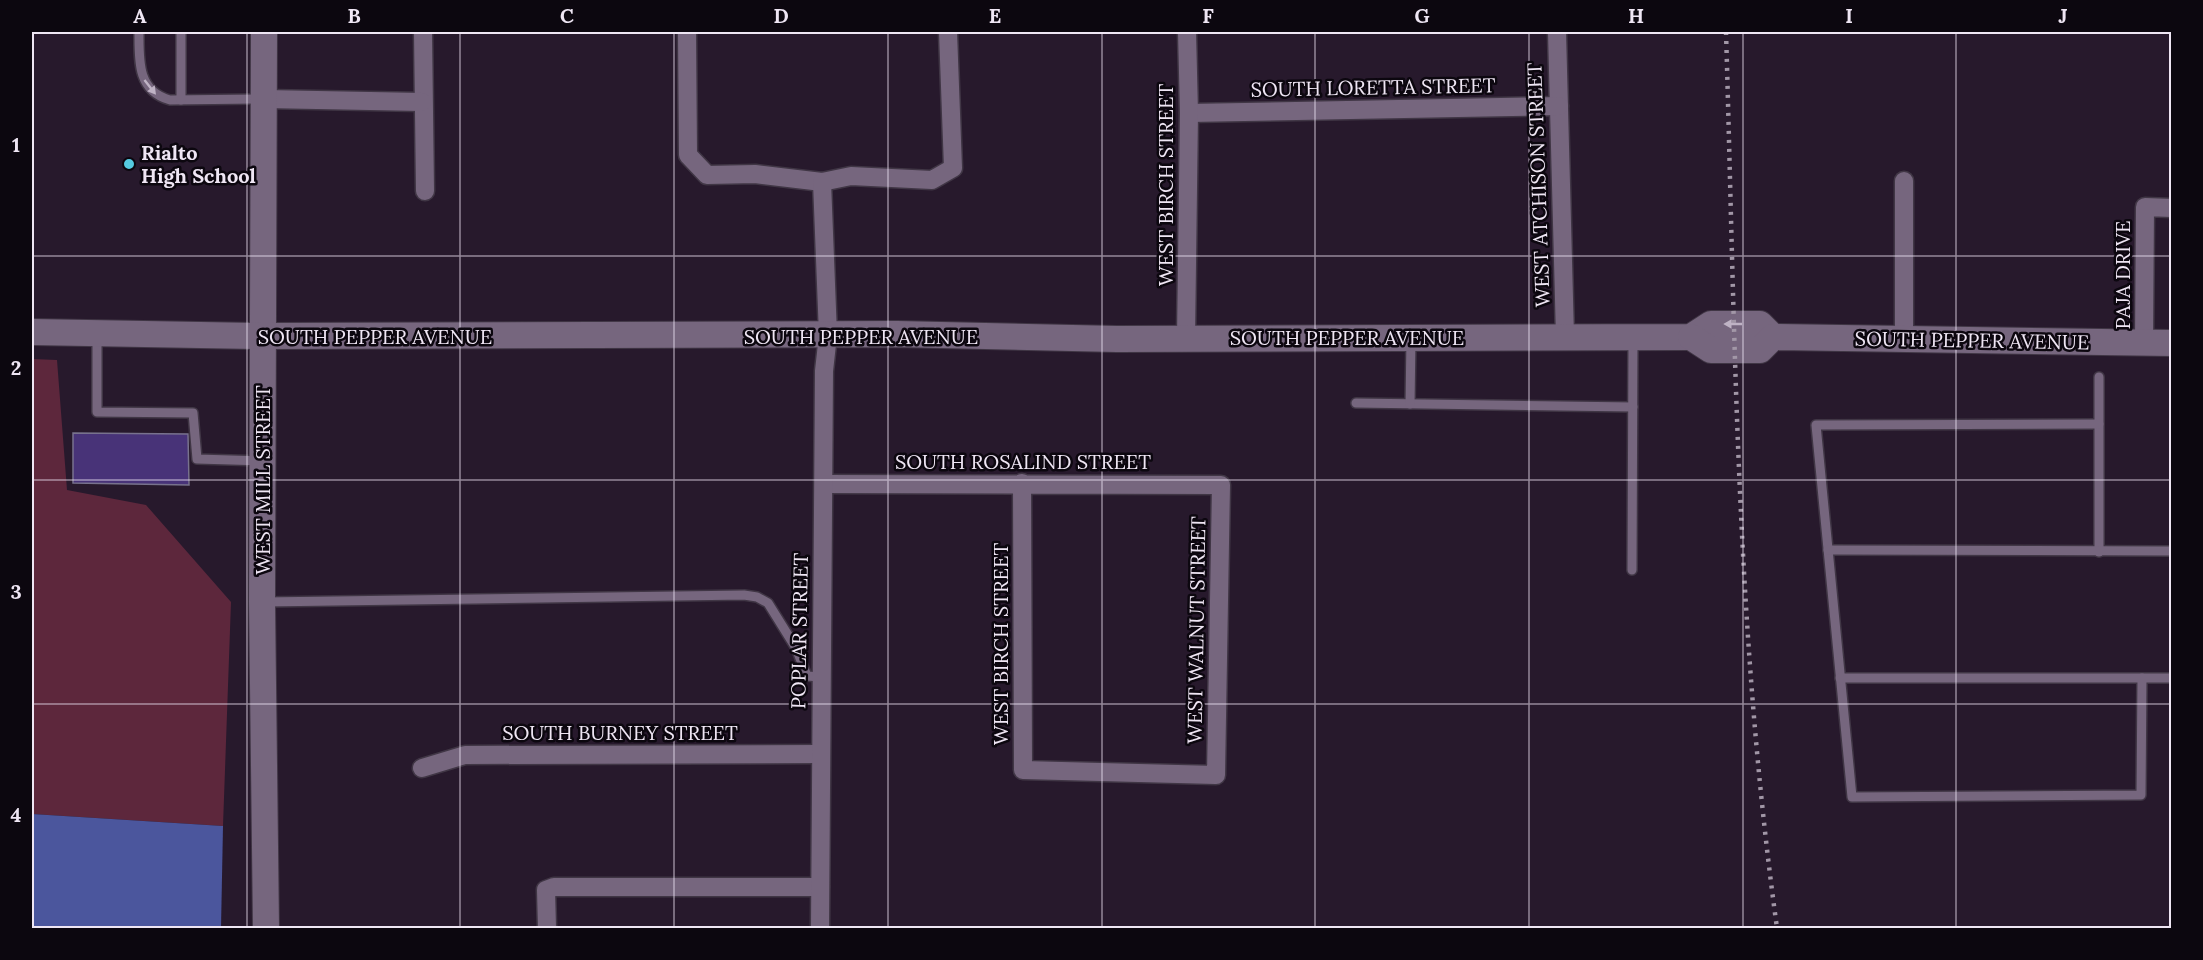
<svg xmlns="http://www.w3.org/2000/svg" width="2203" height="960" font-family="Lora,serif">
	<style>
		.green { fill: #5d273c }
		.water { fill: #4b569d }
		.building { fill: #483378; stroke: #78728d; stroke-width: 1.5 }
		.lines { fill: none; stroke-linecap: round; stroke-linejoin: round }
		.lane-casing { stroke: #403645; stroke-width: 12 }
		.street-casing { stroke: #403645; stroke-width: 21 }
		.secondary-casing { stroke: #403645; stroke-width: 28 }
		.lane { stroke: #76667e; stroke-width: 9 }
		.street { stroke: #76667e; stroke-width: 18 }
		.secondary { stroke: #76667e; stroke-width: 26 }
		.rail { stroke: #a297a7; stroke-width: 4.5; stroke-dasharray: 3 6; stroke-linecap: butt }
		.oneway { fill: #bfb3c5 }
		.grid { fill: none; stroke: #efe6f4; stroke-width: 1.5; stroke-opacity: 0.55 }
		.poi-dot { fill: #55cae0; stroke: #0c070f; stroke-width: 2 }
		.labels { text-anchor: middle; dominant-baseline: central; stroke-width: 5; stroke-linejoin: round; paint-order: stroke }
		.street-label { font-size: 20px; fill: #efe6f4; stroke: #0c070f }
		.poi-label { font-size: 20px; font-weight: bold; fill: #efe6f4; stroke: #0c070f; text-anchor: start }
		.neatline { fill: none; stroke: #efe6f4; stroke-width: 2 }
		.grid-label { font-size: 20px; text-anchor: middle; font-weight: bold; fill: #efe6f4 }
	</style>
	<rect width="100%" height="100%" fill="#27192c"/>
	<!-- green -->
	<polygon class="green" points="32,359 57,360 67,490 146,505 231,602 223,826 32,814"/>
	<!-- water -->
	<polygon class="water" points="32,814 223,826 221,928 32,928"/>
	<!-- building -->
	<polygon class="building" points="73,433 188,434 189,485 73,483"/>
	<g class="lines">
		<defs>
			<g id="lane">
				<path d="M139,32C139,60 137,91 170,100L261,99"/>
				<polyline points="181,32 181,100"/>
				<polyline points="97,335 97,412 193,413 197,459 261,461"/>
				<polyline points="2099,377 2099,552"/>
				<polyline points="1356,403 1633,407"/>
				<polyline points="1410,404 1411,339"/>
				<polyline points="2099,424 1816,425 1852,797 2141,795 2142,678"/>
				<polyline points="1828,550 2172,551"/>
				<polyline points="1632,570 1633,340"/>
				<polyline points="264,602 744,595 757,597 768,603 796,648 807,676 821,677"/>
				<polyline points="1840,678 2172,678"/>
			</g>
			<g id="street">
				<polyline points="423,32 425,191"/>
				<polyline points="687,32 688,155 707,175 755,174 822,182 851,176 932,180 953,168 948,32"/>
				<polyline points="1557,32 1565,337"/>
				<polyline points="265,99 422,102"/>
				<polyline points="1189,113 1559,106"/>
				<polyline points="1186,338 1189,113 1187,32"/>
				<polyline points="1904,339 1904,181"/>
				<polyline points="2144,343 2145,207 2172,208"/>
				<polyline points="824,484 1221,485 1216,775 1023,770 1022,483"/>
				<polyline points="422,768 465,755 819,754"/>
				<polyline points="547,928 546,890 554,887 820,887"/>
				<polyline points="820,928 824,371 828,335 822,182"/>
			</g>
			<g id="secondary">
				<polyline points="264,32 262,602 266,928"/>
				<polyline points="32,332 262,336 897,334 1117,339 1691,337 1711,324 1760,324 1773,337"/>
				<polyline points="1691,337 1711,350 1760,350 1773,337 2172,343"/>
			</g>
		</defs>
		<!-- lane casing -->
		<use href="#lane" class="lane-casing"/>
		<!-- street casing -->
		<use href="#street" class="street-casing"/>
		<!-- secondary casing -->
		<use href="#secondary" class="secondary-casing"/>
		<!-- lane -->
		<use href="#lane" class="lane"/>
		<!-- street -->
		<use href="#street" class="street"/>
		<!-- secondary -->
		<use href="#secondary" class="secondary"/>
		<!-- rail -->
		<path class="rail" d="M1726,32C1735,330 1736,632 1777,928"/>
	</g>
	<!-- one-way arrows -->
	<defs><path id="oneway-solid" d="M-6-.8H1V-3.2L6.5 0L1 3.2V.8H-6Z" transform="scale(1.5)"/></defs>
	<g class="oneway">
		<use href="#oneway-solid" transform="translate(150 87) rotate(52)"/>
		<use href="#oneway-solid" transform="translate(1733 324) rotate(180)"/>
	</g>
	<!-- grid -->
	<path class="grid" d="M247,32V928M460,32V928M674,32V928M888,32V928M1102,32V928M1315,32V928M1529,32V928M1743,32V928M1956,32V928M32,256H2172M32,480H2172M32,704H2172"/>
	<!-- markers -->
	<circle class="poi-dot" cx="129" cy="164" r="6"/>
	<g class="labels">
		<!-- street labels -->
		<g class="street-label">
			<text transform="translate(1373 87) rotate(-1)">SOUTH LORETTA STREET</text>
			<text transform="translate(1165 185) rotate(-90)">WEST BIRCH STREET</text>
			<text transform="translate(1538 185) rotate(-92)">WEST ATCHISON STREET</text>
			<text transform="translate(2122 275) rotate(-90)">PAJA DRIVE</text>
			<text x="375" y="336">SOUTH PEPPER AVENUE</text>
			<text x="861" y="336">SOUTH PEPPER AVENUE</text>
			<text x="1347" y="337">SOUTH PEPPER AVENUE</text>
			<text transform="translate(1972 340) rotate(1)">SOUTH PEPPER AVENUE</text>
			<text x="1023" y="461">SOUTH ROSALIND STREET</text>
			<text transform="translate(262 480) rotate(-90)">WEST MILL STREET</text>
			<text transform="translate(1196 630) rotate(-89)">WEST WALNUT STREET</text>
			<text transform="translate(799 631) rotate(-89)">POPLAR STREET</text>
			<text transform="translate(1000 644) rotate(-90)">WEST BIRCH STREET</text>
			<text x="620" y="732">SOUTH BURNEY STREET</text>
		</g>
		<!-- poi labels -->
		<g class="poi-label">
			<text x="141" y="152">Rialto<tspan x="141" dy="23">High School</tspan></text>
		</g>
	</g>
	<!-- border -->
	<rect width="2203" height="960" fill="none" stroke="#0c070f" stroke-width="66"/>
	<rect x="33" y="33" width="2137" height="894" class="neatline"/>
	<g class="grid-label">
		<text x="140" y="23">A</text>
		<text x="354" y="23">B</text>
		<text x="567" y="23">C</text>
		<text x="781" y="23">D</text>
		<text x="995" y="23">E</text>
		<text x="1208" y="23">F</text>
		<text x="1422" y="23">G</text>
		<text x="1636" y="23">H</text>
		<text x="1849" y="23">I</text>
		<text x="2063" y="23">J</text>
		<text x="16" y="152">1</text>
		<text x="16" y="375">2</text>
		<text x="16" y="599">3</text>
		<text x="16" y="822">4</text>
	</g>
</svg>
